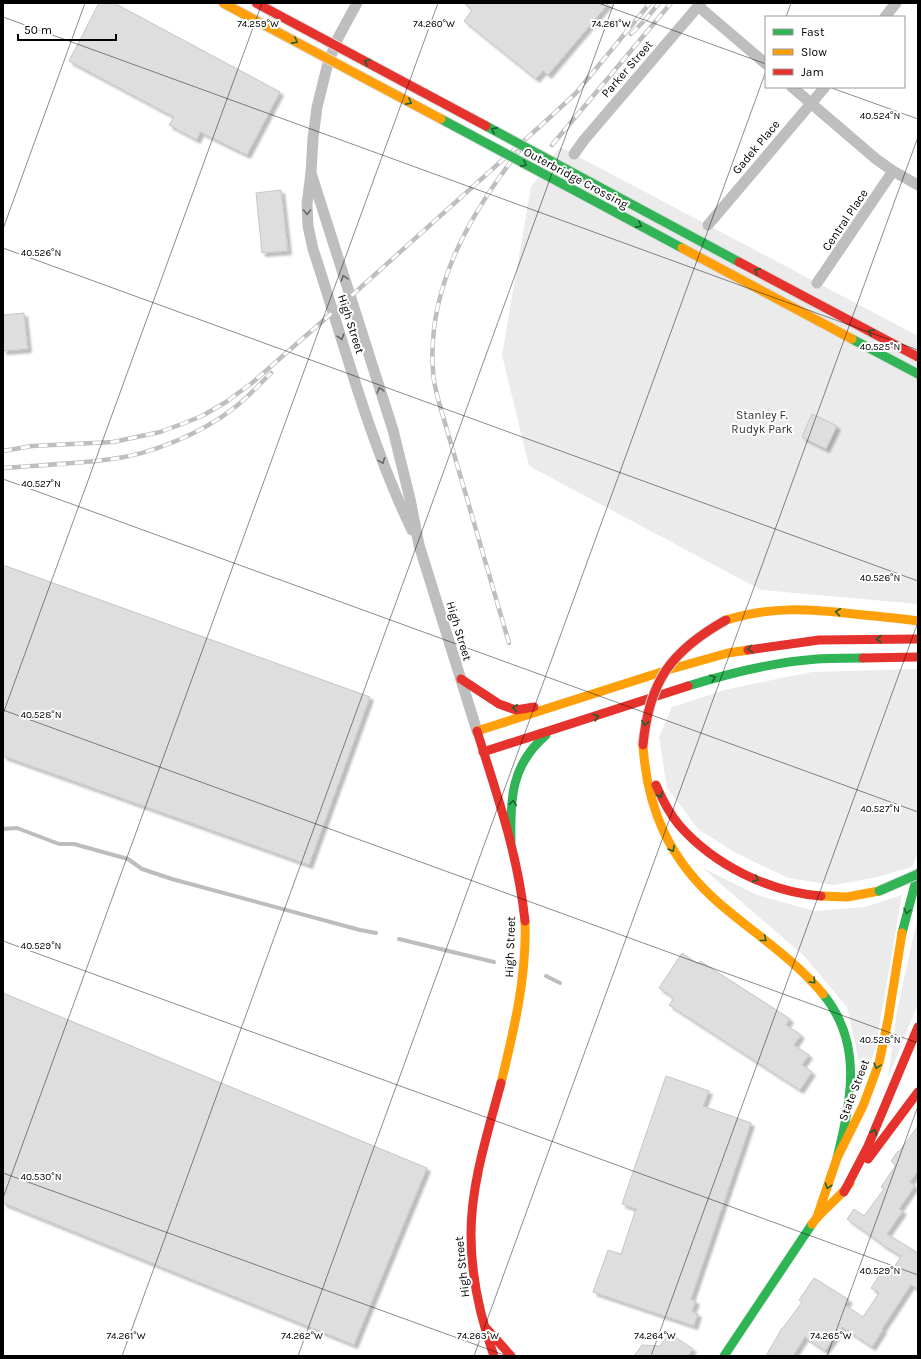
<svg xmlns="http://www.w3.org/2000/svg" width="921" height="1359" font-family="Karla,sans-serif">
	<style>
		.green { fill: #ebebeb }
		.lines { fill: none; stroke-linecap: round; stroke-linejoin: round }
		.stream { stroke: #bdbdbd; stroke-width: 4 }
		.building { fill: #dedede; stroke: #c6c6c6; filter: url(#shadow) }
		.street { stroke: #bebebe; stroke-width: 11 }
		.fast { stroke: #30b455; stroke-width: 9 }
		.slow { stroke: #ff9f0a; stroke-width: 9 }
		.jam { stroke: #e5322d; stroke-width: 9 }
		.rail-casing { stroke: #bebebe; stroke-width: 4.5 }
		.rail { stroke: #fff; stroke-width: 3; stroke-dasharray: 9; stroke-linecap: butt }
		.fast-bridge-casing { stroke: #dbdbdb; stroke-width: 11; stroke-linecap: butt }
		.slow-bridge-casing { stroke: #dbdbdb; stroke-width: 11; stroke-linecap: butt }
		.jam-bridge-casing { stroke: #dbdbdb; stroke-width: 11; stroke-linecap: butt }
		.fast-bridge { stroke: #30b455; stroke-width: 9 }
		.slow-bridge { stroke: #ff9f0a; stroke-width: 9 }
		.jam-bridge { stroke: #e5322d; stroke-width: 9 }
		.oneway { stroke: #1a632f }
		.oneway2 { stroke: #686868 }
		.ticks { fill: none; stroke: #000; stroke-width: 1; stroke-opacity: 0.45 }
		.labels { text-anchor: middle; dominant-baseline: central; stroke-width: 4; stroke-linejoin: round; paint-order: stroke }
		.street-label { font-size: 12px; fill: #000; stroke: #fff }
		.park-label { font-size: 12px; fill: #313131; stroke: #fff }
		.ticks-label { font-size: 10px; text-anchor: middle; fill: #000; stroke: #fff; stroke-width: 4; stroke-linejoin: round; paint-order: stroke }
	</style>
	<defs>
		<filter id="shadow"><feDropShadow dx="3.5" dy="3.5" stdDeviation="1" flood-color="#0004"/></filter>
	</defs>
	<rect width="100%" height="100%" fill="#fff"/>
	<!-- green -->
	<g class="green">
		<polygon points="560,147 918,336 918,604 761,590 529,466 502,355 531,187"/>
		<polygon points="918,669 918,852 912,867 877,877 834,885 788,878 734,852 698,829 667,788 659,737 672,707 728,689 812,672"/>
		<polygon points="703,868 757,895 815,911 865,907 902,895 875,1050 863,1080 847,1007 804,956 723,886"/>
		<polygon points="918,915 918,1004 888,1078 897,1011"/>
	</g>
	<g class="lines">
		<!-- stream -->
		<g class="stream">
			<polyline points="3,829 17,828 59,844 74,844 128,859 142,869 172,879 360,930 376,933"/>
			<polyline points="399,939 494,962"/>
			<polyline points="546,976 560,983"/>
		</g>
	</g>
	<!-- building -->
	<g class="building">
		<polygon points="99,3 114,3 280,92 247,155 200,132 197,140 169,125 174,117 69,61"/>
		<polygon points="464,3 609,3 548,75 543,71 536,79 464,21 472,10"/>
		<polygon points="281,190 288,251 262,253 256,193"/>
		<polygon points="24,313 28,349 3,351 3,315"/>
		<polygon points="812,414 837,426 826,449 802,437"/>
		<polygon points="3,565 370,697 309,865 3,756"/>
		<polygon points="682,953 698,964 700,961 790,1019 786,1025 801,1035 794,1045 809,1055 802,1065 812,1072 800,1090 669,1005 674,998 659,988"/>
		<polygon points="3,993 427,1168 354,1345 3,1203"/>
		<polygon points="666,1076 709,1091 703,1106 751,1123 691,1299 696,1301 692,1311 698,1314 694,1326 593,1292 608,1250 621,1254 636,1209 622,1204"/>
		<polygon points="918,1126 918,1171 910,1182 915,1186 899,1209 903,1211 887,1234 918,1253 918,1289 911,1285 882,1329 883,1330 872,1347 842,1327 825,1351 805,1337 793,1356 766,1356 782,1328 783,1328 802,1302 799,1300 814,1278 849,1300 845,1305 863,1317 879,1293 871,1288 884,1269 890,1274 901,1256 881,1244 881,1243 847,1219 854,1209 864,1216 884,1189 881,1187 896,1165 891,1161 898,1151 899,1152"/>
		<polygon points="669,1333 693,1349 688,1356 634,1356 642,1345 660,1346"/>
	</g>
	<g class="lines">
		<!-- street -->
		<g class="street">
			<path d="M357,3L338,38L328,63L317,107L313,138L311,173L307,204L308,226L313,249C344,343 369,441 412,530"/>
			<polyline points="698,6 766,64"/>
			<polyline points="885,17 896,3"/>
			<polyline points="792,87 876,159 893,171 918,185"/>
			<polyline points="574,154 584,140 701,3"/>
			<polyline points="311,173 393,430 410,499 419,545 477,731"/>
			<polyline points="708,225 825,87"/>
			<polyline points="817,283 893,171"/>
		</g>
		<!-- fast -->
		<g class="fast">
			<path d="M688,686C730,673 774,662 817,659C832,658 848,658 863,658"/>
			<path d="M511,842C510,799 511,765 546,735"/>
			<polyline points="902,933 918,873"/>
			<path d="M823,994C864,1044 851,1101 837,1158"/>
			<polyline points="724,1356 812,1224"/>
		</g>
		<!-- slow -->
		<g class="slow">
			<path d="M726,620C771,606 808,609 854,614C875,616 897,618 918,621"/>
			<polyline points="477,731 671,669 728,653 748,650"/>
			<path d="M643,745C647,810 670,861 720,904C755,934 793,958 823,994"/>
			<polyline points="821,896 847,897 879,891"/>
			<path d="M501,1083C514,1030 527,976 525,921"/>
			<polyline points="817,1217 837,1158 863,1106 879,1063 888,1020 902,933"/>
			<path d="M812,1224C823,1209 839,1199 850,1183"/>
		</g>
		<!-- jam -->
		<g class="jam">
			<polyline points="748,650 819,640 918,639"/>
			<polyline points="863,658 918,657"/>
			<polyline points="461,679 499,704 516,710 534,707"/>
			<path d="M477,731C497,795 518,854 525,921"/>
			<polyline points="483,752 688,686"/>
			<path d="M656,785C662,799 669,813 679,825C714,865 769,892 821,896"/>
			<polyline points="868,1159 918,1092"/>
			<polyline points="844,1192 868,1146 918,1027"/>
			<polyline points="486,1328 511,1356"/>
			<path d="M494,1356C480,1317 471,1276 471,1234C471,1183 488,1132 501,1083"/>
		</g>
		<defs>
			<g id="rail">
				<polyline points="631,34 646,19 659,3"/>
				<polyline points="552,145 671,3"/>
				<polyline points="3,451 32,446 113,442 160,432 182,424 202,416 226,402 252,383 350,297 547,120 576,93 650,3"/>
				<path d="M3,468C39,465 76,464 112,459C152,454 202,433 234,408C247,398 259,385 271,373"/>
				<path d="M509,643L440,406C437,395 433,382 433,370C427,288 470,214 519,151"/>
			</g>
		</defs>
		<!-- rail casing -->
		<use href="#rail" class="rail-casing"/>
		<!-- rail -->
		<use href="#rail" class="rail"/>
		<defs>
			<g id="fast-bridge">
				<polyline points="441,119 682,248"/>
				<polyline points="486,126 739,262"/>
				<polyline points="852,339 918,374"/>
				<polyline points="879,891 918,874"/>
			</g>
			<g id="slow-bridge">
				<polyline points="223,3 441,119"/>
				<polyline points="682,248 852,339"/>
			</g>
			<g id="jam-bridge">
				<polyline points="256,3 486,126"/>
				<polyline points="739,262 918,357"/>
				<path d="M643,745C649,681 671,651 726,620"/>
			</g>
		</defs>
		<!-- fast-bridge casing -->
		<use href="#fast-bridge" class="fast-bridge-casing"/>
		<!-- slow-bridge casing -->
		<use href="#slow-bridge" class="slow-bridge-casing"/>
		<!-- jam-bridge casing -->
		<use href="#jam-bridge" class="jam-bridge-casing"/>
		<!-- fast-bridge -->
		<use href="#fast-bridge" class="fast-bridge"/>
		<!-- slow-bridge -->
		<use href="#slow-bridge" class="slow-bridge"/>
		<!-- jam-bridge -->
		<use href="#jam-bridge" class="jam-bridge"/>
	</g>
	<!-- one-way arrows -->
	<defs><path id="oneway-chevron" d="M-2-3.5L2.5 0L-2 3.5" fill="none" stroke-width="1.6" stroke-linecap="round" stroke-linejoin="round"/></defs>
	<g class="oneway">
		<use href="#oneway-chevron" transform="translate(295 41) rotate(28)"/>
		<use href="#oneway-chevron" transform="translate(367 62) rotate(-152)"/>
		<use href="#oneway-chevron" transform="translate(409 102) rotate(28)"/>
		<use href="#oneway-chevron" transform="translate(494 130) rotate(-152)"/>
		<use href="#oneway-chevron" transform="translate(524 164) rotate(28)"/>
		<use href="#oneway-chevron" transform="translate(639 225) rotate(28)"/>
		<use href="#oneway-chevron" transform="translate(757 271) rotate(-152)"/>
		<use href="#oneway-chevron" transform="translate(871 332) rotate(-152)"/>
		<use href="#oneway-chevron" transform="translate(838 612) rotate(-173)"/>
		<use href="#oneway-chevron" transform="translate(879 639) rotate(180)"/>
		<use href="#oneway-chevron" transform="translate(750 649) rotate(171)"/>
		<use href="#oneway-chevron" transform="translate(713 678) rotate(-16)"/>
		<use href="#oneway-chevron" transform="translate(515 708) rotate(-174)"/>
		<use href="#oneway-chevron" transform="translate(596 717) rotate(-18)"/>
		<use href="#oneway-chevron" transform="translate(645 723) rotate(99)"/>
		<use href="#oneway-chevron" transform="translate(660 795) rotate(64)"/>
		<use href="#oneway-chevron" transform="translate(513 803) rotate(-82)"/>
		<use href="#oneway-chevron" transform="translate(672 849) rotate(60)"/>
		<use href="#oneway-chevron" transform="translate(756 879) rotate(24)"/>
		<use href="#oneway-chevron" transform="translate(907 911) rotate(104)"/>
		<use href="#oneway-chevron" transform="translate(764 939) rotate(39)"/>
		<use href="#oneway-chevron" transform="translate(813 981) rotate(45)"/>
		<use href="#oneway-chevron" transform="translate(877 1066) rotate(106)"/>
		<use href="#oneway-chevron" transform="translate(874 1132) rotate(-67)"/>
		<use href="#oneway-chevron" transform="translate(828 1186) rotate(109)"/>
	</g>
	<g class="oneway2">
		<use href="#oneway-chevron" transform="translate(307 212) rotate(90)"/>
		<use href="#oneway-chevron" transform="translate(344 278) rotate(-107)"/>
		<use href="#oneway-chevron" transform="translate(341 337) rotate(73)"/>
		<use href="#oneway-chevron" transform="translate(380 390) rotate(-108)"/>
		<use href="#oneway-chevron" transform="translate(382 461) rotate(69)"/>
	</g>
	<!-- ticks -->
	<path class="ticks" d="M598,3L766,64M3,17L918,350M786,17L791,3M829,87L918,119M3,229L85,3M3,248L918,581M3,479L918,812M3,710L918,1043M3,714L262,3M3,941L918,1275M3,1173L507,1356M3,1198L438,3M122,1356L614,3M298,1356L766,71M474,1356L918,137M651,1356L918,622M827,1356L918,1106"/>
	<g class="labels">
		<!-- street labels -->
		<g class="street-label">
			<text transform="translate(627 69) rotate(-49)">Parker Street</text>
			<text transform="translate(756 147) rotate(-50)">Gadek Place</text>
			<text transform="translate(576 178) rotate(28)">Outerbridge Crossing</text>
			<text transform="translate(845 220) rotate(-56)">Central Place</text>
			<text transform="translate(351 324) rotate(72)">High Street</text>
			<text transform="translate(459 631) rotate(73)">High Street</text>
			<text transform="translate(510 947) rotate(-88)">High Street</text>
			<text transform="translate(854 1090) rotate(-69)">State Street</text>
			<text transform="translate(462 1267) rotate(-96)">High Street</text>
		</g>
		<!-- park labels -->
		<g class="park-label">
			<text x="762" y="415">Stanley F.<tspan x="762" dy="14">Rudyk Park</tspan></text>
		</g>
	</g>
	<g class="ticks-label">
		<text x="258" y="27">74.259°W</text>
		<text x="611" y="27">74.261°W</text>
		<text x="434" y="27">74.260°W</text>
		<text x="880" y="119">40.524°N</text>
		<text x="41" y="256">40.526°N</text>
		<text x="880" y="350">40.525°N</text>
		<text x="41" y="487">40.527°N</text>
		<text x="880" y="581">40.526°N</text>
		<text x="41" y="718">40.528°N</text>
		<text x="880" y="812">40.527°N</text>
		<text x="41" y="949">40.529°N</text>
		<text x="880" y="1043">40.528°N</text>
		<text x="41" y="1180">40.530°N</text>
		<text x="880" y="1274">40.529°N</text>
		<text x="126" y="1339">74.261°W</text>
		<text x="302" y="1339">74.262°W</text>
		<text x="478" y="1339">74.263°W</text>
		<text x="655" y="1339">74.264°W</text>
		<text x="831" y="1339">74.265°W</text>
	</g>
	<!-- border -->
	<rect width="921" height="1359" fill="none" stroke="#000000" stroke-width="8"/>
	<!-- legend -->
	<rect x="765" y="16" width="140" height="72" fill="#ffffff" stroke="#999999"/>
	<rect x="773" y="29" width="20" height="6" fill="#30b455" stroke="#999999"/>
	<text x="801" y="36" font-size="12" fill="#000000">Fast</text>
	<rect x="773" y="49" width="20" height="6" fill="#ff9f0a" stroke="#999999"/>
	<text x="801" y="56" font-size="12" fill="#000000">Slow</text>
	<rect x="773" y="69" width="20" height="6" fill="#e5322d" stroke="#999999"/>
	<text x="801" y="76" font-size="12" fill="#000000">Jam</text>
	<!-- scale -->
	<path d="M18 34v6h98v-6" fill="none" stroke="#000000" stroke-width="2"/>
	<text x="24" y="34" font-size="12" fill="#000000" stroke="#ffffff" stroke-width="3" paint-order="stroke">50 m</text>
</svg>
